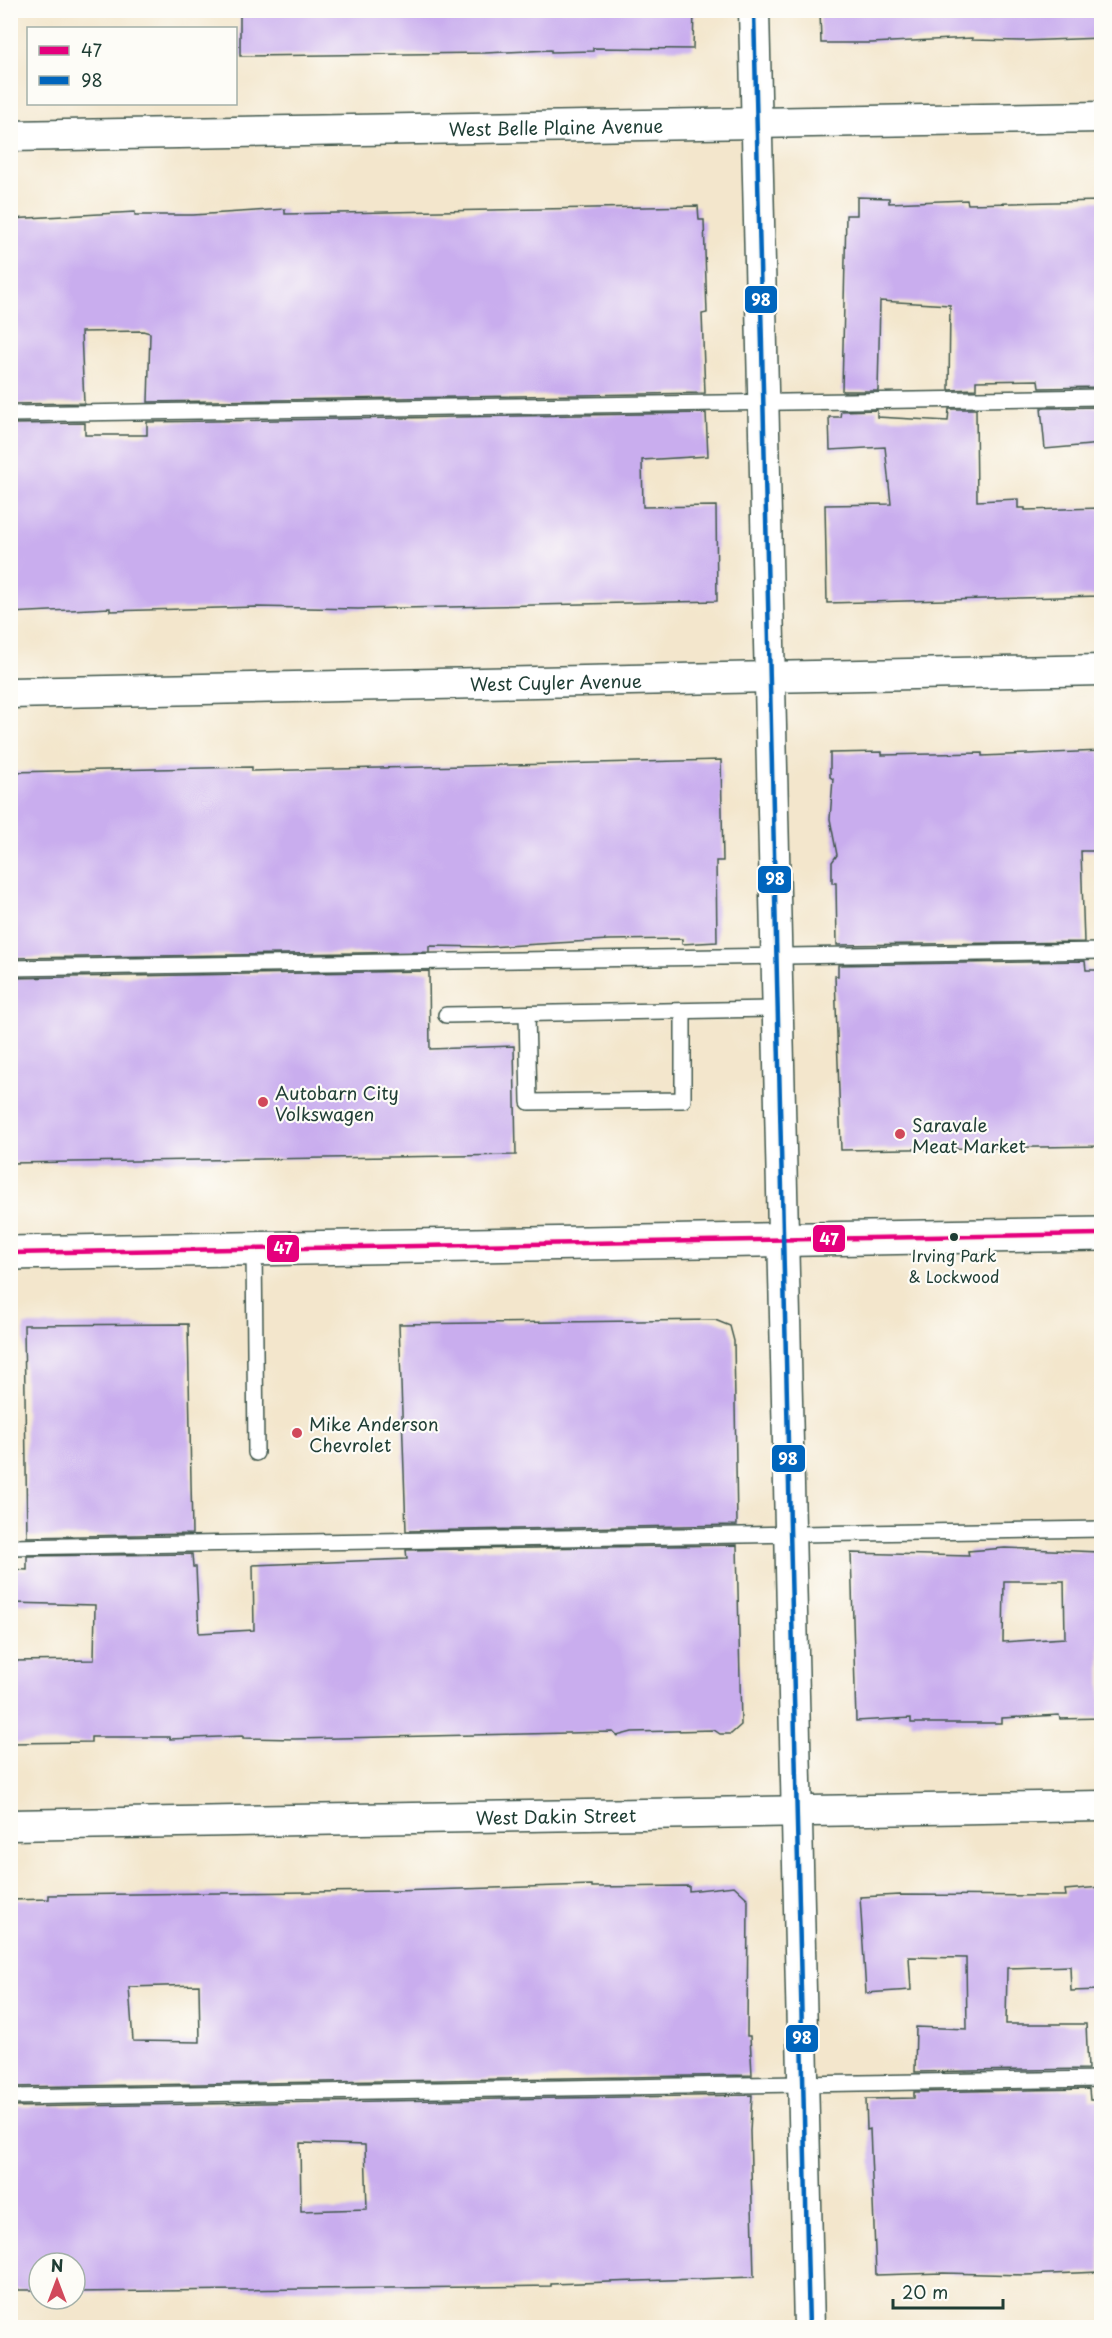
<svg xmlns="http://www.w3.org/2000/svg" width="1112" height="2338" font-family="'Playpen Sans',sans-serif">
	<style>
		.building { fill: #c9adee; fill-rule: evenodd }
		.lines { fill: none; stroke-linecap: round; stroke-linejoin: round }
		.lane-casing { stroke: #3f564b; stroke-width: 18 }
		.street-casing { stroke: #3f564b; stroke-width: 33 }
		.primary-casing { stroke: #3f564b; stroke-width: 36 }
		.lane { stroke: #fff; stroke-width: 15 }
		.street { stroke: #fff; stroke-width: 30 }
		.primary { stroke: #fff; stroke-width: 33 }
		.bus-1-casing { stroke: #fdfcf7; stroke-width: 9 }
		.bus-2-casing { stroke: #fdfcf7; stroke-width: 9 }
		.bus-1 { stroke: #e5007d; stroke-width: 4.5 }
		.bus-2 { stroke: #0065bd; stroke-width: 4.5 }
		.poi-dot { fill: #d1495b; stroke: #fdfcf7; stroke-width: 2 }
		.bus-dot { fill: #1f3d34; stroke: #fdfcf7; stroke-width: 2 }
		.labels { text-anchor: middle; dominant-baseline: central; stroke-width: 4.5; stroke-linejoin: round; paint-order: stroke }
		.bus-label { font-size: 16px; fill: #1f3d34; stroke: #fdfcf7 }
		.street-label { font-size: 18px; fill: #1f3d34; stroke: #fdfcf7 }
		.poi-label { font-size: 18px; fill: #1f3d34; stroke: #fdfcf7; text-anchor: start }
		.line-badge { stroke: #fdfcf7; stroke-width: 2 }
		.badge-label { font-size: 16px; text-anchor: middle; font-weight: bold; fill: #fff }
	</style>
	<rect width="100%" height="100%" fill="#fdfcf7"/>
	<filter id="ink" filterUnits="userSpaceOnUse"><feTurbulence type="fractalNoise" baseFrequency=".0167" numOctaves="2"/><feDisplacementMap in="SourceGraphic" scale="12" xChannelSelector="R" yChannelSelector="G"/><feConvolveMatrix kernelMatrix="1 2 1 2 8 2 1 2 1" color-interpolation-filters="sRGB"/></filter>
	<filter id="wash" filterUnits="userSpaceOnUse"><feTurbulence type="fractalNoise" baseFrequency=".008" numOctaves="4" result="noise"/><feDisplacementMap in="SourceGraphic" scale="24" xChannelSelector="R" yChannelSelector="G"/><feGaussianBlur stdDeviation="1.35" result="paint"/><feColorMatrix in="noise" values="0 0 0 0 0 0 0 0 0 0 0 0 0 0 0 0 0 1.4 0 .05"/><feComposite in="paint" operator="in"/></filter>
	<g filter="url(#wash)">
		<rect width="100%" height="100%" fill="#f3e6cc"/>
		<g id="blocks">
			<!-- building -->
			<g class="building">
				<polygon points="240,10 694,10 693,49 593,48 593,51 551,52 551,50 485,53 240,56"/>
				<polygon points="820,10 1101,10 1101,38 1021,41 972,40 972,38 871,43 821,43"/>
				<polygon points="857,197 889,198 889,203 967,200 968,204 1101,201 1101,387 1039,388 1038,380 976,381 976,389 949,390 950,305 880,301 878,391 842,391 846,215 857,215"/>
				<polygon points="698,206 699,220 704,220 707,313 702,314 705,393 148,402 150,333 143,331 81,332 84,403 10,404 10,219 135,212 135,215 193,215 285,209 285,214"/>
				<polygon points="1101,407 1101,444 1045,449 1041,408"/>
				<polygon points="949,409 976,409 977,501 1018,499 1018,508 1025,508 1025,510 1101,508 1101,596 827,603 825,505 891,504 885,447 830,450 829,417 840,417 841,411 877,410 877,417 948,421"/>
				<polygon points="706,413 708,456 642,460 643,507 716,506 717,601 358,609 256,607 110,611 110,608 10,613 10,424 85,423 85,435 147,435 147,422"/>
				<polygon points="1101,751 1101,851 1081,851 1084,942 837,945 836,883 832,883 832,862 837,855 830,819 833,779 830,777 830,753 882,752 882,755 982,753 982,756"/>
				<polygon points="721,760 723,861 716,861 717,942 682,944 682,939 608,940 489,947 429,946 429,952 10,958 10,772 252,767 252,771"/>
				<polygon points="1085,961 1086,970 1101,970 1101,1146 841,1150 835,976 838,976 838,965"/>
				<polygon points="429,971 430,1049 514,1046 516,1155 10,1163 10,978"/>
				<polygon points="715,1320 730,1326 734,1341 737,1525 406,1531 399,1324"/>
				<polygon points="188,1324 192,1534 27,1537 24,1325"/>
				<polygon points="737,1545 741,1725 731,1734 720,1734 714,1730 632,1732 617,1736 613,1732 295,1739 243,1738 243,1736 170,1739 170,1737 91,1737 91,1742 10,1743 10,1661 94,1660 95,1605 10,1603 10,1569 27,1570 27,1556 192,1554 193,1567 196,1567 199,1633 254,1630 253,1565 407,1559 406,1550"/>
				<path d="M1005,1548L1099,1552L1101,1718L1060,1719L1059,1715L1002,1718V1723H911V1718L856,1721L851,1553L969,1556L968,1551ZM1004,1581H1064L1065,1638L1003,1642Z"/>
				<path d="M592,1885V1887L689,1886V1891L734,1886L748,1899L747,2036H750L752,2075L10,2087V1900L49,1899V1895L396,1891ZM199,1985L200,2042L133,2041L129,1987Z"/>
				<polygon points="1101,1887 1100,1990 1071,1991 1070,1966 1007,1968 1006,2024 1086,2024 1088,2069 915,2072 916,2027 967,2029 966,1958 909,1957 911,1990 866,1993 860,1897 900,1895 1066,1896 1065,1890"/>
				<polygon points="1089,2089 1090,2100 1101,2100 1100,2272 1025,2275 943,2273 876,2275 870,2129 867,2130 866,2099 914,2098 914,2092"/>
				<path d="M752,2095L750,2131L754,2277L551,2284V2286L75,2292V2263H39V2290H12L10,2107ZM300,2143L365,2145L367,2209L301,2211Z"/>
			</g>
		</g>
	</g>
	<g filter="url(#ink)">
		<use href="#blocks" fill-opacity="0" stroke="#3f564b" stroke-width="1.5"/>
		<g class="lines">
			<defs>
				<g id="lane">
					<polyline points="10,414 1102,397"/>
					<polyline points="10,968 1102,951"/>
					<polyline points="527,1014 529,1102 683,1100 683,1011"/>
					<polyline points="446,1015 777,1009"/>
					<polyline points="254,1249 256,1453"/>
					<polyline points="10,1547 1102,1529"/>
					<polyline points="10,2097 1102,2079"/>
				</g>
				<g id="street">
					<polyline points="754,10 809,2328"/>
					<path id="s1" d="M10,136L1102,117"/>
					<path id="s2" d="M10,693L1102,670"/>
					<path id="s3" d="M10,1825L1102,1806"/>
				</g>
				<polyline id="primary" points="10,1253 1102,1234"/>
			</defs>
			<!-- lane casing -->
			<use href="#lane" class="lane-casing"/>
			<!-- street casing -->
			<use href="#street" class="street-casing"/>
			<!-- primary casing -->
			<use href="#primary" class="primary-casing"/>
			<!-- lane -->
			<use href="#lane" class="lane"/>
			<!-- street -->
			<use href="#street" class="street"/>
			<!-- primary -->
			<use href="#primary" class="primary"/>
			<defs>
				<polyline id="bus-1" points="10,1253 1102,1234"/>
				<polyline id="bus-2" points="754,10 809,2328"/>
			</defs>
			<!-- bus-1 casing -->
			<use href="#bus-1" class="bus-1-casing"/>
			<!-- bus-2 casing -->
			<use href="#bus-2" class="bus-2-casing"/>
			<!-- bus-1 -->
			<use href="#bus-1" class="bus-1"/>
			<!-- bus-2 -->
			<use href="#bus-2" class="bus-2"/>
		</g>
	</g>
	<!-- markers -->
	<g class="poi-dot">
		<circle cx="263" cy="1102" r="6"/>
		<circle cx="900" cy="1134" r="6"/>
		<circle cx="297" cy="1433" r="6"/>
	</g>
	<circle class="bus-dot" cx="954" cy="1237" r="5"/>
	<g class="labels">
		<!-- bus labels -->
		<g class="bus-label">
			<text x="954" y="1255">Irving Park<tspan x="954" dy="21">&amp; Lockwood</tspan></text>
		</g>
		<!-- street labels -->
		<g class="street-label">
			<text stroke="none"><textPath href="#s1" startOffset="546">West Belle Plaine Avenue</textPath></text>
			<text stroke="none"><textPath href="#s2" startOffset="546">West Cuyler Avenue</textPath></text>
			<text stroke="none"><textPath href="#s3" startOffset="546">West Dakin Street</textPath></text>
		</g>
		<!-- poi labels -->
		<g class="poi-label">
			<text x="275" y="1092">Autobarn City<tspan x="275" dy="21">Volkswagen</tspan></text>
			<text x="912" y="1124">Saravale<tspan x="912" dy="21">Meat Market</tspan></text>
			<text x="309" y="1423">Mike Anderson<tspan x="309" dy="21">Chevrolet</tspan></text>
		</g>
	</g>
	<g class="line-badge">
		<rect x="744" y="285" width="34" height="29" rx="6" fill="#0065bd"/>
		<rect x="757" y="865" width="35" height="29" rx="6" fill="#0065bd"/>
		<rect x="812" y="1224" width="34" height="29" rx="6" fill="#e5007d"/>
		<rect x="266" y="1234" width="34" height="29" rx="6" fill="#e5007d"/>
		<rect x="771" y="1444" width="35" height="29" rx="6" fill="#0065bd"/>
		<rect x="785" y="2024" width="34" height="29" rx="6" fill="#0065bd"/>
	</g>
	<g class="badge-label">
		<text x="761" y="306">98</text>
		<text x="775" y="885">98</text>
		<text x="829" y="1245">47</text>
		<text x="283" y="1254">47</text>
		<text x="788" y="1465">98</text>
		<text x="802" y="2044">98</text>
	</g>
	<!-- margin -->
	<rect width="1112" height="2338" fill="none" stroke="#fdfcf7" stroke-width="36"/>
	<!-- legend -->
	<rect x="27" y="27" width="210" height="78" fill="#fdfcf7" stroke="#a4b0a9" stroke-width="1.5"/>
	<rect x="39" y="46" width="30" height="9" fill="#e5007d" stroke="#a4b0a9" stroke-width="1.5"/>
	<text x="81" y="57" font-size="18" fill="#1f3d34">47</text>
	<rect x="39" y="76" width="30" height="9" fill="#0065bd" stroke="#a4b0a9" stroke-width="1.5"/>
	<text x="81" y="87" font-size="18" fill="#1f3d34">98</text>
	<!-- north arrow -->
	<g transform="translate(57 2281)"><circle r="28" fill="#fdfcf7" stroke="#a4b0a9" stroke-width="1.5"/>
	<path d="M0-4.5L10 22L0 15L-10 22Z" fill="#d1495b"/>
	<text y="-9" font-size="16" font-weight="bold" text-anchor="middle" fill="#1f3d34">N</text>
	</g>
	<!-- scale -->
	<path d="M893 2299v9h110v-9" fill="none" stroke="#1f3d34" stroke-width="3"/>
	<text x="902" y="2299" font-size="18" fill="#1f3d34" stroke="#fdfcf7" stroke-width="4.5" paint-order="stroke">20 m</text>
</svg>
